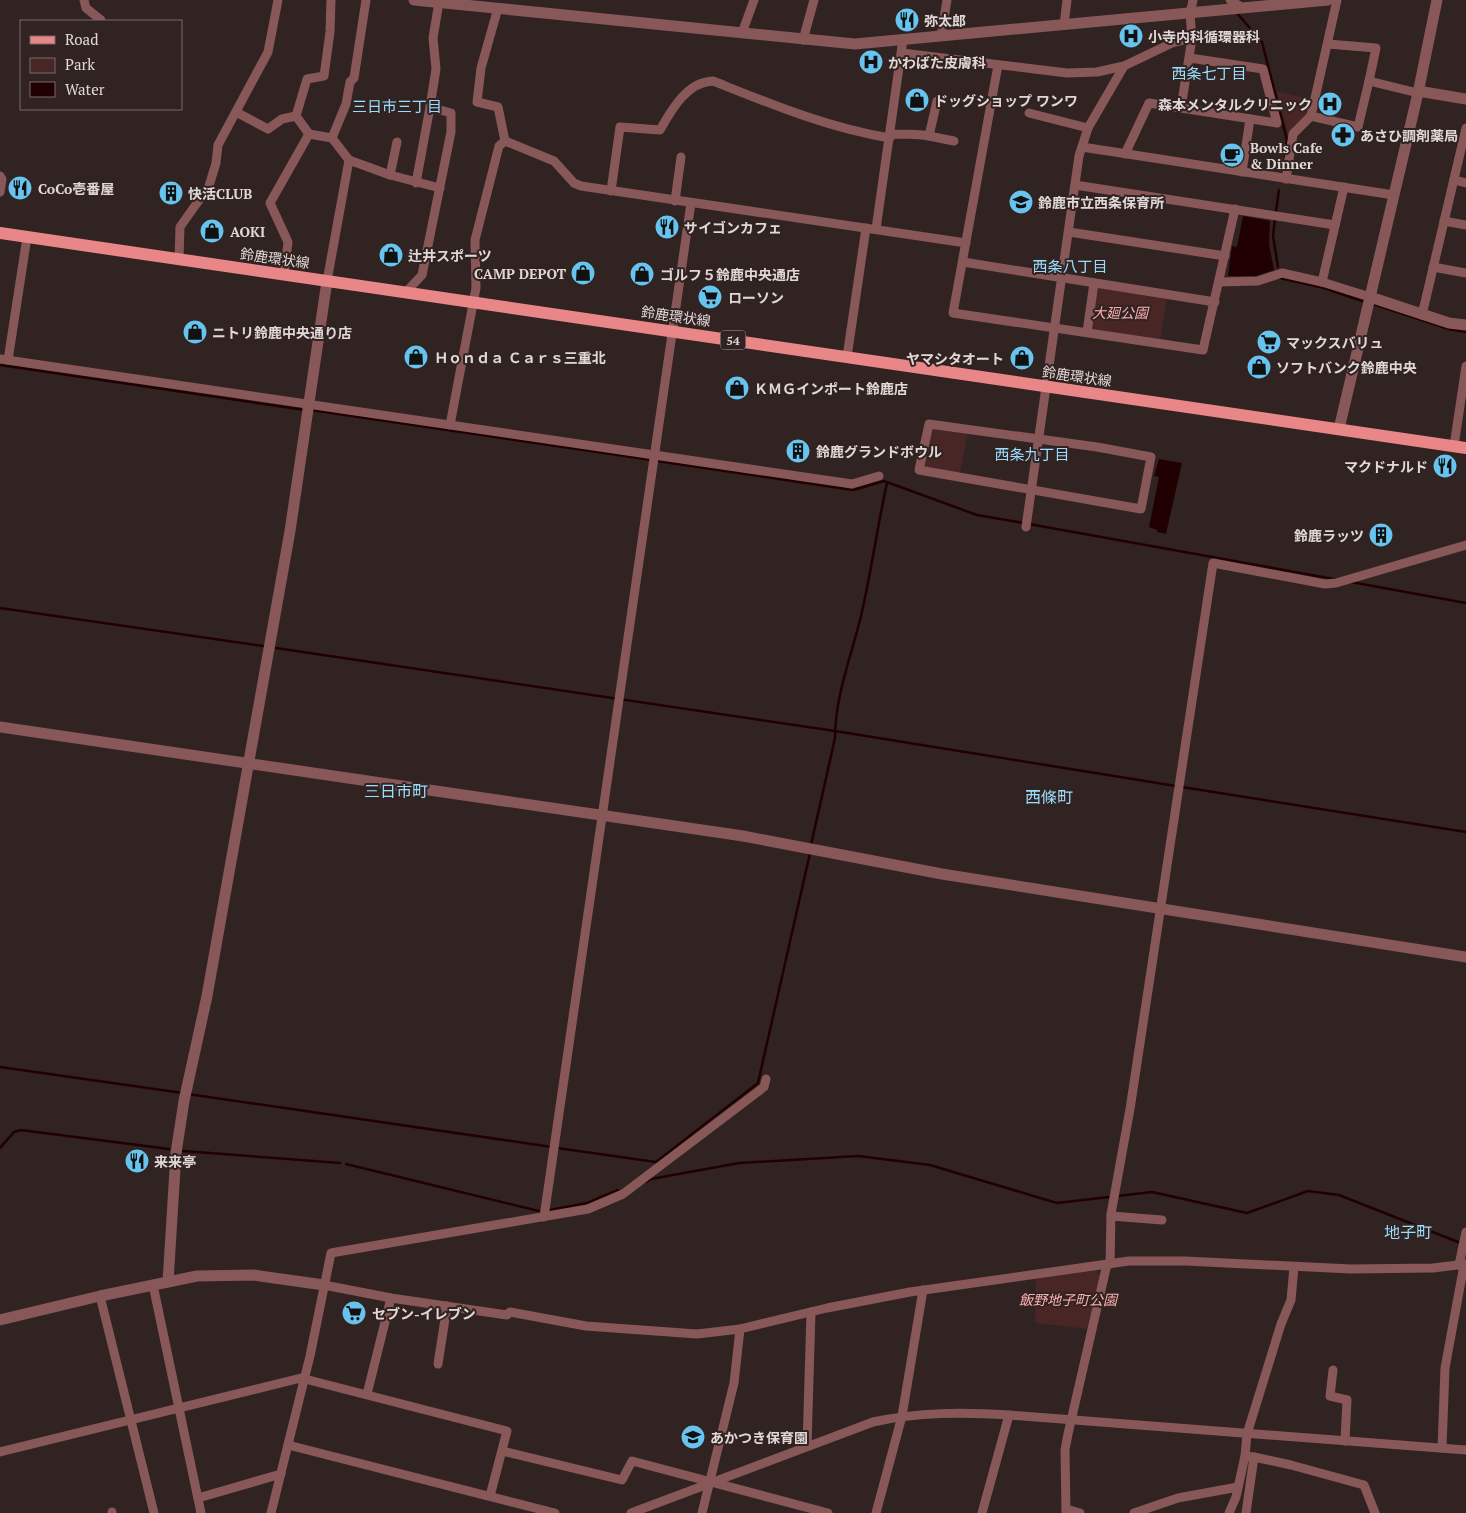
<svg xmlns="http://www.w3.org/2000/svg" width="1466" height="1513" font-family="'PT Serif','Noto Sans JP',serif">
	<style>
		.green { fill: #482626 }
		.water { fill: #210002 }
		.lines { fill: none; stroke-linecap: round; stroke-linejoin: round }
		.stream { stroke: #210002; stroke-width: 2.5 }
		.minor { stroke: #885757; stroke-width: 9 }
		.tertiary { stroke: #885757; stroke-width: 11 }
		.primary { stroke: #e98687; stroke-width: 12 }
		.labels { text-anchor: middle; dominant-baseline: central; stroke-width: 4; stroke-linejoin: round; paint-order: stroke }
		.shield { fill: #302322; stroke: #aba1a0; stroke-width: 1 }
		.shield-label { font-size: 12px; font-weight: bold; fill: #e0d7d6 }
		.poi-label { font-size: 14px; font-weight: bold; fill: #e0d7d6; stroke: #302322; text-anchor: start }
		.street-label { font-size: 14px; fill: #e0d7d6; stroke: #302322 }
		.park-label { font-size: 14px; font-style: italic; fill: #fdb0b0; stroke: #302322 }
		.neighbourhood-label { font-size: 15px; fill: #9bddfd; stroke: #302322 }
		.quarter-label { font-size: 16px; fill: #9bddfd; stroke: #302322 }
	</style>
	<rect width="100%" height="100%" fill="#302322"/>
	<!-- green -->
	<g class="green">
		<polygon points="1277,92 1311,99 1307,117 1291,133 1288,133"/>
		<polygon points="1099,287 1167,298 1160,340 1092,330 1090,328 1096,289"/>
		<polygon points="934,427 968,432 960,473 926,467 923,464 931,429"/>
		<polygon points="1095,1270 1101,1277 1088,1329 1035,1323 1036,1276"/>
	</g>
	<!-- water -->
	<g class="water">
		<polygon points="1243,216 1270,221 1269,244 1274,270 1255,276 1228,276 1232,246 1237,247"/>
		<polygon points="1159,459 1182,463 1166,534 1157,532 1157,530 1149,527 1159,477 1154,476"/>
	</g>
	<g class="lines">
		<!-- stream -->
		<g class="stream">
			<polyline points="1236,12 1262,42 1287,140 1285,156"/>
			<polyline points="1276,211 1279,190"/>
			<polyline points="1275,219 1273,236 1278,267"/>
			<polyline points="1280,278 1324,288 1365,302"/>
			<polyline points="1373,304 1449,329 1466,332"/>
			<polyline points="0,365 305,410"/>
			<polyline points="311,410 652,460"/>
			<polyline points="657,461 853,490 884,481 977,515 1024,523"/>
			<polyline points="1029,524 1334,579"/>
			<polyline points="1351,582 1466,603"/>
			<polyline points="0,608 263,646"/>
			<polyline points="276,648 835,731 1176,786"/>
			<polyline points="1182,787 1466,832"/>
			<path d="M811,845L835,738C835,693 854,650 863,607C872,566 878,524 887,483"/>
			<polyline points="0,1067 183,1093"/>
			<polyline points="188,1094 552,1147"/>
			<polyline points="0,1148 14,1132 21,1130 169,1149"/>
			<polyline points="557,1148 656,1162 758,1083 810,853"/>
			<polyline points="183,1151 340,1163"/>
			<polyline points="346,1164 539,1211"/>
			<polyline points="646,1182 651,1179 739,1163 858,1156 930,1165 1057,1203 1152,1192 1247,1213 1308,1191 1339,1195 1458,1242"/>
			<polyline points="550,1210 587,1203 618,1190"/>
		</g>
		<!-- minor -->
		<g class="minor">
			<polyline points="84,0 86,8 101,20"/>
			<polyline points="1230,0 1243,8"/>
			<polyline points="1337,0 1311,116 1358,127 1369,81 1418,93"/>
			<polyline points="498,8 481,68 477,102 498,107 505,141 554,161 574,183 581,186 966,243"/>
			<polyline points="1064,25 1067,0"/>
			<polyline points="742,33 754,0"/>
			<polyline points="941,36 947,0"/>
			<polyline points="803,40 814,0"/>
			<polyline points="1328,44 1376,48 1369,81"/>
			<polyline points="902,53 1067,73 1097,72 1124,66 1172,43 1192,38"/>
			<polyline points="998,65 953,313 1203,350 1235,209"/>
			<polyline points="1181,108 1192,38 1190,14 1193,0"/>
			<polyline points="236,112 268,129 282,119 296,116"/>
			<polyline points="1029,113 1088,128"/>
			<polyline points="309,134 332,138 349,160 327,281"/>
			<path d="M891,134C905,135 915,133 929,136L937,101"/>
			<polyline points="929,136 954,141"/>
			<polyline points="332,138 346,104 350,82 354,78 366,0"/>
			<polyline points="1082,147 1394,195"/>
			<polyline points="1125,154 1149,103 1277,123 1263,69 1190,58"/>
			<polyline points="349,160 390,175 440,188"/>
			<polyline points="1242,172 1250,119"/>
			<polyline points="390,175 397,142"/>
			<polyline points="0,176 2,179 0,192"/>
			<polyline points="1286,179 1293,134 1311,116"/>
			<polyline points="1454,180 1466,183"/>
			<polyline points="416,183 430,107"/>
			<polyline points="1075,185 1335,225"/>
			<path d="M611,191L620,127L660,130C672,109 687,82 713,81C771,104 828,128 890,138"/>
			<polyline points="675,201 681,157"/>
			<polyline points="1444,221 1466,225"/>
			<polyline points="876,229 903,39"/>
			<polyline points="1069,232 1225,256"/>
			<polyline points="179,259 180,227 209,186 216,163 218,145 268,52 278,0"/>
			<polyline points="963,262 1215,302"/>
			<polyline points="1433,267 1466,273"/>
			<polyline points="284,274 288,242 270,203 309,134 296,116 307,79 324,76 330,32 331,0"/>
			<polyline points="1220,282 1258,281 1282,273 1322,282 1370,297"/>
			<polyline points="1322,282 1344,187"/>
			<polyline points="406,292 422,275 451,132 451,113 430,107 436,69 433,38 439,2"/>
			<polyline points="1422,315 1466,128"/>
			<polyline points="1087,332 1094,283"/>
			<polyline points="847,357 866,228"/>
			<polyline points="0,359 852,484 879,476"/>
			<polyline points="8,360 27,237"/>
			<polygon points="929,424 1097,447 1151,457 1141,509 919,470"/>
			<polyline points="450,425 476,288 475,240 499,146 505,141"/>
			<polyline points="1454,446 1466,366"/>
			<polyline points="1026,527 1079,156 1088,128 1124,66"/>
			<polyline points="1111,1216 1162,1220"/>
			<polyline points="544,1217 691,203"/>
			<polyline points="1110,1264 1111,1214 1130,1109 1213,563 1325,584 1336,583 1466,545"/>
			<polyline points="1459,1265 1466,1232"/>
			<polyline points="153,1285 201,1513"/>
			<polyline points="324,1285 391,1298 507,1315 510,1312 586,1326 697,1334 740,1329 827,1308 910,1292 1129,1261 1185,1261 1351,1269 1433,1268 1466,1264"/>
			<polyline points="100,1296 154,1513"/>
			<polyline points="438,1364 447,1306"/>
			<polyline points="1333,1370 1330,1396 1347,1400 1345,1441"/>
			<polyline points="367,1394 391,1298"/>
			<polyline points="288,1445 555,1513"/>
			<polyline points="807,1446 811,1312"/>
			<polyline points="1442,1448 1445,1368 1464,1265"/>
			<polyline points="502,1451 622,1480 632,1461 828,1513"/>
			<polyline points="0,1452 301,1378 507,1431 490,1496"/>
			<polyline points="1254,1457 1291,1465 1364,1485 1375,1513"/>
			<polyline points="198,1498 281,1474"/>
			<polyline points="1066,1509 1080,1513"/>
			<polyline points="112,1512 112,1513"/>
			<polyline points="271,1513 310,1356 331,1253 588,1209 623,1194 764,1087 766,1079"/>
			<path d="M631,1513L873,1422C919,1412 962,1412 1009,1415L1466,1450"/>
			<polyline points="702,1513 734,1383 740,1329"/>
			<polyline points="876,1513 902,1416 923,1290"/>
			<polyline points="982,1513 1009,1415"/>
			<polyline points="1066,1513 1065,1450 1068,1434 1107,1264"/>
			<polyline points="1134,1513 1178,1498 1238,1487"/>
			<polyline points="1229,1513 1236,1497 1245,1456"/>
			<polyline points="1246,1513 1254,1457 1245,1456 1247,1434 1281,1324 1291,1300 1294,1267"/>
		</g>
		<!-- tertiary -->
		<g class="tertiary">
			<polyline points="414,0 855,44 1328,0"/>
			<polyline points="1418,91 1466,99"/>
			<polyline points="1370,297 1449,323 1466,325"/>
			<polyline points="1339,429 1418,93 1437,0"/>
			<polyline points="0,727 743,836 942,874 1466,957"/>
			<polyline points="168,1282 176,1153 184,1101 207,996 290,531 327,281"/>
			<polyline points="0,1320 100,1296 197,1276 253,1275 324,1285"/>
		</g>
		<!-- primary -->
		<polyline class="primary" points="0,233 1466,448"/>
	</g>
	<!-- icons -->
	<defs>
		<symbol id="restaurant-disc" viewBox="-11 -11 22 22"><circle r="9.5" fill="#66c4ef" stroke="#302322"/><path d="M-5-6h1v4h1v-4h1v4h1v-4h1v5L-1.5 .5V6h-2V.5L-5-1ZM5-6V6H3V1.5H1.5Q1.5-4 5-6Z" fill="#111"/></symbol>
		<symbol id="hospital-disc" viewBox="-11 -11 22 22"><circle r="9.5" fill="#66c4ef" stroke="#302322"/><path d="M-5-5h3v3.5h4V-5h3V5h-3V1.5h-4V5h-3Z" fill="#111"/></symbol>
		<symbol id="shop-disc" viewBox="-11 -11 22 22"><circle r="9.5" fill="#66c4ef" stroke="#302322"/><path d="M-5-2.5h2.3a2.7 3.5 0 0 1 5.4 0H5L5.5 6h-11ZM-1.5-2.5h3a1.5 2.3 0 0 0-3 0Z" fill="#111"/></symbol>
		<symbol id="pharmacy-disc" viewBox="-11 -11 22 22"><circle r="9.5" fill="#66c4ef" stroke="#302322"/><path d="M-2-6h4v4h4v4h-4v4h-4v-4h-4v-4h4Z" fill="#111"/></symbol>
		<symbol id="cafe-disc" viewBox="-11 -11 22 22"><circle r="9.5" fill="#66c4ef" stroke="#302322"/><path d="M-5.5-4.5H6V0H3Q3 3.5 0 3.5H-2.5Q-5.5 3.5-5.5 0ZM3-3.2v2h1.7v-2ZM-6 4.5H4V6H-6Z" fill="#111"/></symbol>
		<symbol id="building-disc" viewBox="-11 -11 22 22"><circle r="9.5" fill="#66c4ef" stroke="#302322"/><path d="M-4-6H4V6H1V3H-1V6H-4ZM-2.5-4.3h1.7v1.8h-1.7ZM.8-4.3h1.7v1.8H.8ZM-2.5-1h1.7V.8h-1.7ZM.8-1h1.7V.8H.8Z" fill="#111"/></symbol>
		<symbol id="school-disc" viewBox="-11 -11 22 22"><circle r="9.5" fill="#66c4ef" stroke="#302322"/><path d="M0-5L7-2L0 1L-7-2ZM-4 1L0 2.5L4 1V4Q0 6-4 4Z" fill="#111"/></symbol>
		<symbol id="supermarket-disc" viewBox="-11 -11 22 22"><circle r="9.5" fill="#66c4ef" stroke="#302322"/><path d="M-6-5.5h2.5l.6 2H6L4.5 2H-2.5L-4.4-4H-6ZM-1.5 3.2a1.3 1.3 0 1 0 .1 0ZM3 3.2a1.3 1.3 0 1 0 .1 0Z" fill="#111"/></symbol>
	</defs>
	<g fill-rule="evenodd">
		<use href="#restaurant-disc" x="893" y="6" width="28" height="28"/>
		<use href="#hospital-disc" x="1117" y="22" width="28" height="28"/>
		<use href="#hospital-disc" x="857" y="48" width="28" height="28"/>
		<use href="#shop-disc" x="903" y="86" width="28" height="28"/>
		<use href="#hospital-disc" x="1316" y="90" width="28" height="28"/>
		<use href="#pharmacy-disc" x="1329" y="121" width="28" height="28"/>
		<use href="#cafe-disc" x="1218" y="141" width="28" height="28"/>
		<use href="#restaurant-disc" x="6" y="174" width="28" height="28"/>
		<use href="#building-disc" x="157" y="179" width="28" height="28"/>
		<use href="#school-disc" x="1007" y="188" width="28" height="28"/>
		<use href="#restaurant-disc" x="653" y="213" width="28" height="28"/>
		<use href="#shop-disc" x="198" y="217" width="28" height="28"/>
		<use href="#shop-disc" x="377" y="241" width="28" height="28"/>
		<use href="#shop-disc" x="569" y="259" width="28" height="28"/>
		<use href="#shop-disc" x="628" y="260" width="28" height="28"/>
		<use href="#supermarket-disc" x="696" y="283" width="28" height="28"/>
		<use href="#shop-disc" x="181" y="318" width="28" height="28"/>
		<use href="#supermarket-disc" x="1255" y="328" width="28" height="28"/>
		<use href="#shop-disc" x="402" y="343" width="28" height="28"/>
		<use href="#shop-disc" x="1008" y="344" width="28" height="28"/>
		<use href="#shop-disc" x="1245" y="353" width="28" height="28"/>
		<use href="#shop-disc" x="723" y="374" width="28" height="28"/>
		<use href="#building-disc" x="784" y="437" width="28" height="28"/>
		<use href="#restaurant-disc" x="1431" y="452" width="28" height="28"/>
		<use href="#building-disc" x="1367" y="521" width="28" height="28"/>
		<use href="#restaurant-disc" x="123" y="1147" width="28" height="28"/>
		<use href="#supermarket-disc" x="340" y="1299" width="28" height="28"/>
		<use href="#school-disc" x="679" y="1423" width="28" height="28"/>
	</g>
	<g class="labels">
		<!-- shield labels -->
		<rect class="shield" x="720.5" y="330.5" width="25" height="19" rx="4"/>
		<g class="shield-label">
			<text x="733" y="340">54</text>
		</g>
		<!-- poi labels -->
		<g class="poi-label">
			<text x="924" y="20">弥太郎</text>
			<text x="1148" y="36">小寺内科循環器科</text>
			<text x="888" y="62">かわばた皮膚科</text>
			<text x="934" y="100">ドッグショップ ワンワ</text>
			<text x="1312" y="104" text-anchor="end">森本メンタルクリニック</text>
			<text x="1360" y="135">あさひ調剤薬局</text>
			<text x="1250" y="147">Bowls Cafe<tspan x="1250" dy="16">&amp; Dinner</tspan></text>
			<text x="38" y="188">CoCo壱番屋</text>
			<text x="188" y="193">快活CLUB</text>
			<text x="1038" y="202">鈴鹿市立西条保育所</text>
			<text x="684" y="227">サイゴンカフェ</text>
			<text x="230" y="231">AOKI</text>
			<text x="408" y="255">辻井スポーツ</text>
			<text x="566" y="273" text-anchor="end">CAMP DEPOT</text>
			<text x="660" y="274">ゴルフ５鈴鹿中央通店</text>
			<text x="728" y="297">ローソン</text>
			<text x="212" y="332">ニトリ鈴鹿中央通り店</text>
			<text x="1286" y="342">マックスバリュ</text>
			<text x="434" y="357">Ｈｏｎｄａ Ｃａｒｓ三重北</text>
			<text x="1004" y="358" text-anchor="end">ヤマシタオート</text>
			<text x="1276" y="367">ソフトバンク鈴鹿中央</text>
			<text x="754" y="388">ＫＭＧインポート鈴鹿店</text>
			<text x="816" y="451">鈴鹿グランドボウル</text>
			<text x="1428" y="466" text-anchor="end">マクドナルド</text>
			<text x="1364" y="535" text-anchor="end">鈴鹿ラッツ</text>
			<text x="154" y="1161">来来亭</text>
			<text x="372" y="1313">セブン-イレブン</text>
			<text x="710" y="1437">あかつき保育園</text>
		</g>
		<!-- street labels -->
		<g class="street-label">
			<text transform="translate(275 258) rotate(8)">鈴鹿環状線</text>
			<text transform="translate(676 316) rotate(8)">鈴鹿環状線</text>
			<text transform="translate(1077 376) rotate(8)">鈴鹿環状線</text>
		</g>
		<!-- park labels -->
		<g class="park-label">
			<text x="1120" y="312">大廻公園</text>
			<text x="1068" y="1299">飯野地子町公園</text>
		</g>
		<!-- neighbourhood labels -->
		<g class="neighbourhood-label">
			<text x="1209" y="73">西条七丁目</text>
			<text x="397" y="106">三日市三丁目</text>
			<text x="1070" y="266">西条八丁目</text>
			<text x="1032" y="454">西条九丁目</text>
		</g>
		<!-- quarter labels -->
		<g class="quarter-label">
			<text x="396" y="791">三日市町</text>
			<text x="1049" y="797">西條町</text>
			<text x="1408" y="1232">地子町</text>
		</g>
	</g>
	<!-- legend -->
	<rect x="20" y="20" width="162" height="90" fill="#302322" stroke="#766b6a"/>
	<rect x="30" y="36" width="25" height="8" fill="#e98687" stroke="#766b6a"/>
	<text x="65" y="45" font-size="15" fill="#e0d7d6">Road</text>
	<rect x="30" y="58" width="25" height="15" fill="#482626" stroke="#766b6a"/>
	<text x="65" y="70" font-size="15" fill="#e0d7d6">Park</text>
	<rect x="30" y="82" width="25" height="15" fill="#210002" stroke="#766b6a"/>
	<text x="65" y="95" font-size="15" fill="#e0d7d6">Water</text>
</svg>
